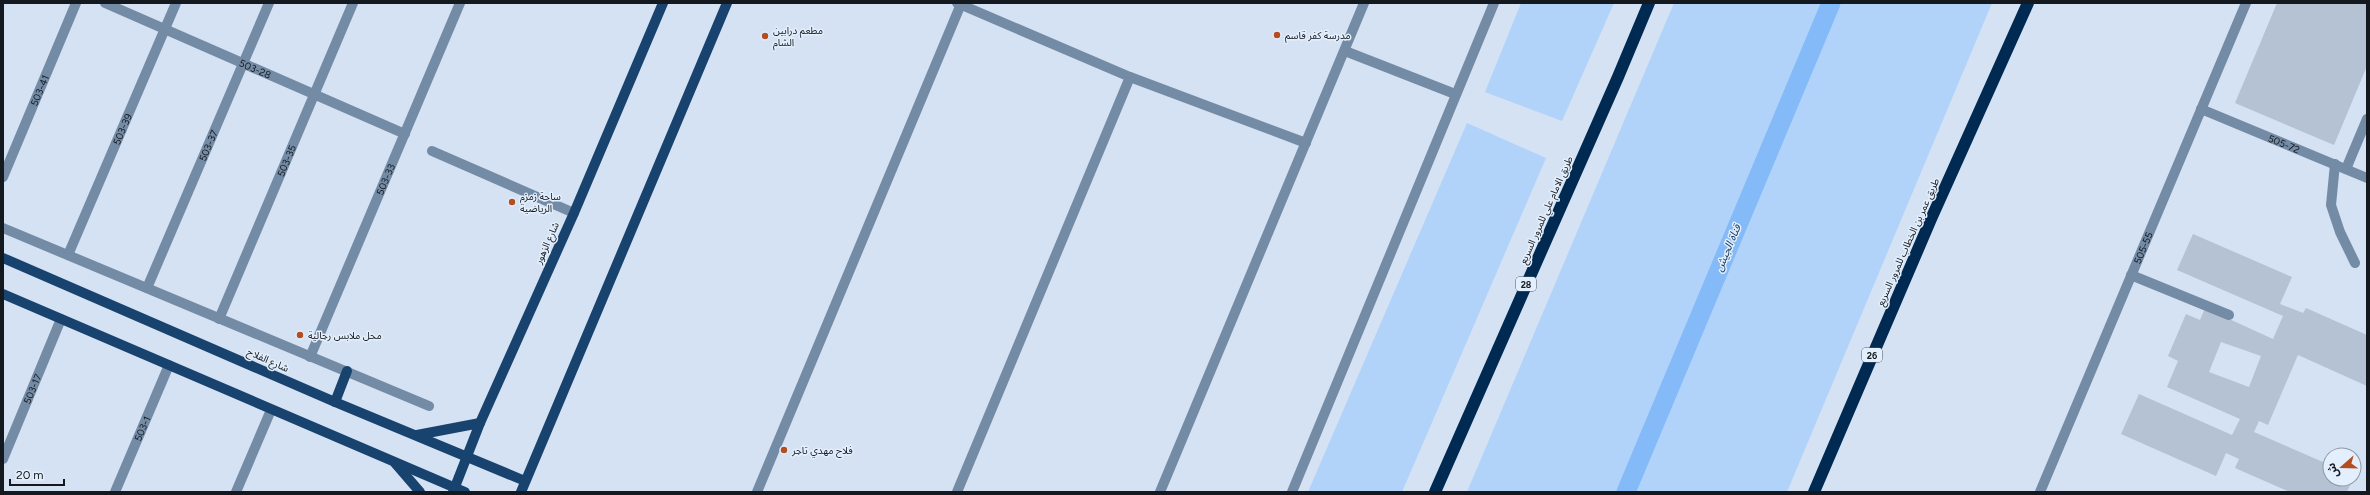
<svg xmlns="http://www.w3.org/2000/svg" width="2370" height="495" font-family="Figtree,'Noto Sans Arabic',sans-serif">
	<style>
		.green { fill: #b1d3fa }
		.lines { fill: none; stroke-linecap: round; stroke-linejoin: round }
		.canal { stroke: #84baf7; stroke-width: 19 }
		.building { fill: #b4c2d3; fill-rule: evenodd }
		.minor { stroke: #748ba5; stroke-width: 10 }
		.major { stroke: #19436f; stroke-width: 10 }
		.highway { stroke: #012a52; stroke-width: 12 }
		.poi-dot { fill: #b44e21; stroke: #e4effd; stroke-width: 1.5 }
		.labels { text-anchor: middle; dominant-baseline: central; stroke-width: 3; stroke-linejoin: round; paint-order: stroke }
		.shield { fill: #e4effd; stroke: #525962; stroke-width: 1 }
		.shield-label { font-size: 9px; font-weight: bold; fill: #14191f }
		.poi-label { font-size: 10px; fill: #14191f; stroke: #e4effd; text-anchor: start }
		.street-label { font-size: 10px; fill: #14191f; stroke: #e4effd }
		.water-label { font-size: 11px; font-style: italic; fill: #12385f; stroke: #e4effd }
	</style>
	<rect width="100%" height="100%" fill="#d4e2f3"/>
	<!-- green -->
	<g class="green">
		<polygon points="1521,3 1614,3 1562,121 1485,92"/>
		<polygon points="1674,3 1992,3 1787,492 1467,492"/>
		<polygon points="1467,123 1546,158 1402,492 1308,492"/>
	</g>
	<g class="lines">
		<!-- canal -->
		<polyline class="canal" points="1626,492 1831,3"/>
	</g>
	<!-- building -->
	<g class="building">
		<polygon points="2277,3 2367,3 2367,66 2334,145 2235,103"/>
		<path d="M2193,234L2292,277L2280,304L2303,313L2306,308L2367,335V386L2298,355L2268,425L2259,421L2254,432L2330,465V479H2353L2347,492H2290L2235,468L2239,459L2226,453L2216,476L2121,434L2139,394L2232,435L2240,419L2167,387L2178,361L2168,356L2186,314L2200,320L2205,308L2273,339L2283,316L2177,270ZM2221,342L2261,356L2249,387L2209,372Z"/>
	</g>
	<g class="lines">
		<!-- minor -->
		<g class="minor">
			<path id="s1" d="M105,3L405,134"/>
			<polyline points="957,3 1130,77 1306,143"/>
			<polyline points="1345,51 1455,94"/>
			<path id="s2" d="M2201,109L2367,178"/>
			<polyline points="432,151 574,213"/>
			<polyline points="2335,164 2331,205 2340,232 2355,263"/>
			<polyline points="2346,169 2367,119"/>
			<path id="s3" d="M3,177L76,3"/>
			<polyline points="3,228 429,406"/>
			<path id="s4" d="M68,255L176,3"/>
			<polyline points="2131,275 2229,315"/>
			<path id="s5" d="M147,288L269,3"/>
			<path id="s6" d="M219,319L353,3"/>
			<path id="s7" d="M310,357L460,3"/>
			<path id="s8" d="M3,459L61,319"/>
			<path id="s9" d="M115,492L169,365"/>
			<polyline points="236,492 271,410"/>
			<polyline points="757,492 961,4"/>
			<polyline points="957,492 1130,77"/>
			<polyline points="1160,492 1364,3"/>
			<polyline points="1292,492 1494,3"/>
			<path id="s10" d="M2040,492L2246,3"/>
		</g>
		<!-- major -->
		<g class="major">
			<polyline points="3,258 335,402 525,481"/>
			<polyline points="3,294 465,492"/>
			<polyline points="335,402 347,371"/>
			<polyline points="417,435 480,423"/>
			<polyline points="395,463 420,492"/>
			<polyline points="453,492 480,423 574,213 663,3"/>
			<polyline points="521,492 727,3"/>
		</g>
		<!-- highway -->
		<g class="highway">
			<polyline points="1435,492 1618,77 1649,3"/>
			<polyline points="1814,492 1931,219 2028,3"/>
		</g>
	</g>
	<!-- markers -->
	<g class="poi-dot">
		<circle cx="1277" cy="35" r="4"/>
		<circle cx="765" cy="36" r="4"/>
		<circle cx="512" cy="202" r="4"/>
		<circle cx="300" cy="335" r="4"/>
		<circle cx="784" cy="450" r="4"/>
	</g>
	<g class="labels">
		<!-- shield labels -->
		<g class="shield">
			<rect x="1516" y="277" width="20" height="14" rx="3"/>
			<rect x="1862" y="348" width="20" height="14" rx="3"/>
		</g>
		<g class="shield-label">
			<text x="1526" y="284">28</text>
			<text x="1872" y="355">26</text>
		</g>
		<!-- poi labels -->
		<g class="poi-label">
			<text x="773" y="30">مطعم درابين<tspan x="773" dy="12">الشام</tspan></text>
			<text x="1285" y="35">مدرسة كفر قاسم</text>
			<text x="520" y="196">ساحة زمزم<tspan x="520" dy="12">الرياضية</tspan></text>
			<text x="308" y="335">محل ملابس رجالية</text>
			<text x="792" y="450">فلاح مهدي تاجر</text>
		</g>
		<!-- street labels -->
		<g class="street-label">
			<text stroke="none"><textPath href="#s1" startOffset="164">503-28</textPath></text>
			<text stroke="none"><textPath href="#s3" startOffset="94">503-41</textPath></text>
			<text stroke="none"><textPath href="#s4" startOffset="137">503-39</textPath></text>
			<text stroke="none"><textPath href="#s2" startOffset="90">505-72</textPath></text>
			<text stroke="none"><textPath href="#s5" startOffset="155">503-37</textPath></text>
			<text stroke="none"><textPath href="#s6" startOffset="172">503-35</textPath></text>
			<text stroke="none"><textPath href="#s7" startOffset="193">503-33</textPath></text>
			<text transform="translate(1546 210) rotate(-66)">طريق الامام علي للمرور السريع</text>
			<text transform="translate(1908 242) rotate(-66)">طريق عمر بن الخطاب للمرور السريع</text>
			<text transform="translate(547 243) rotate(-66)">شارع الزهور</text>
			<text stroke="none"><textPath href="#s10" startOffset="265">505-55</textPath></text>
			<text transform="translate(268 360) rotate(24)">شارع الفلاح</text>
			<text stroke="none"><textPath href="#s8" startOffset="76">503-17</textPath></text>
			<text stroke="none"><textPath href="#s9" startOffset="69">503-1</textPath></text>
		</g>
		<!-- water labels -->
		<g class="water-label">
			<text transform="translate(1728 248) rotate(-67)">قناة الجيش</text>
		</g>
	</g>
	<!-- border -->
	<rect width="2370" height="495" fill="none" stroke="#14191f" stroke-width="8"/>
	<!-- north arrow -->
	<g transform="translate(2342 467) rotate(250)"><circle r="19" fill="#e4effd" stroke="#9199a4"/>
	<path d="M0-3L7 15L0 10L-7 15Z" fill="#b44e21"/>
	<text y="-6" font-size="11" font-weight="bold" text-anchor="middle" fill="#14191f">ش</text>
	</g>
	<!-- scale -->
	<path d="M10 479v6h54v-6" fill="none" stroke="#14191f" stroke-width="2"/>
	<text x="16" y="479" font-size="12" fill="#14191f" stroke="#e4effd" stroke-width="3" paint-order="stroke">20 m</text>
</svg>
